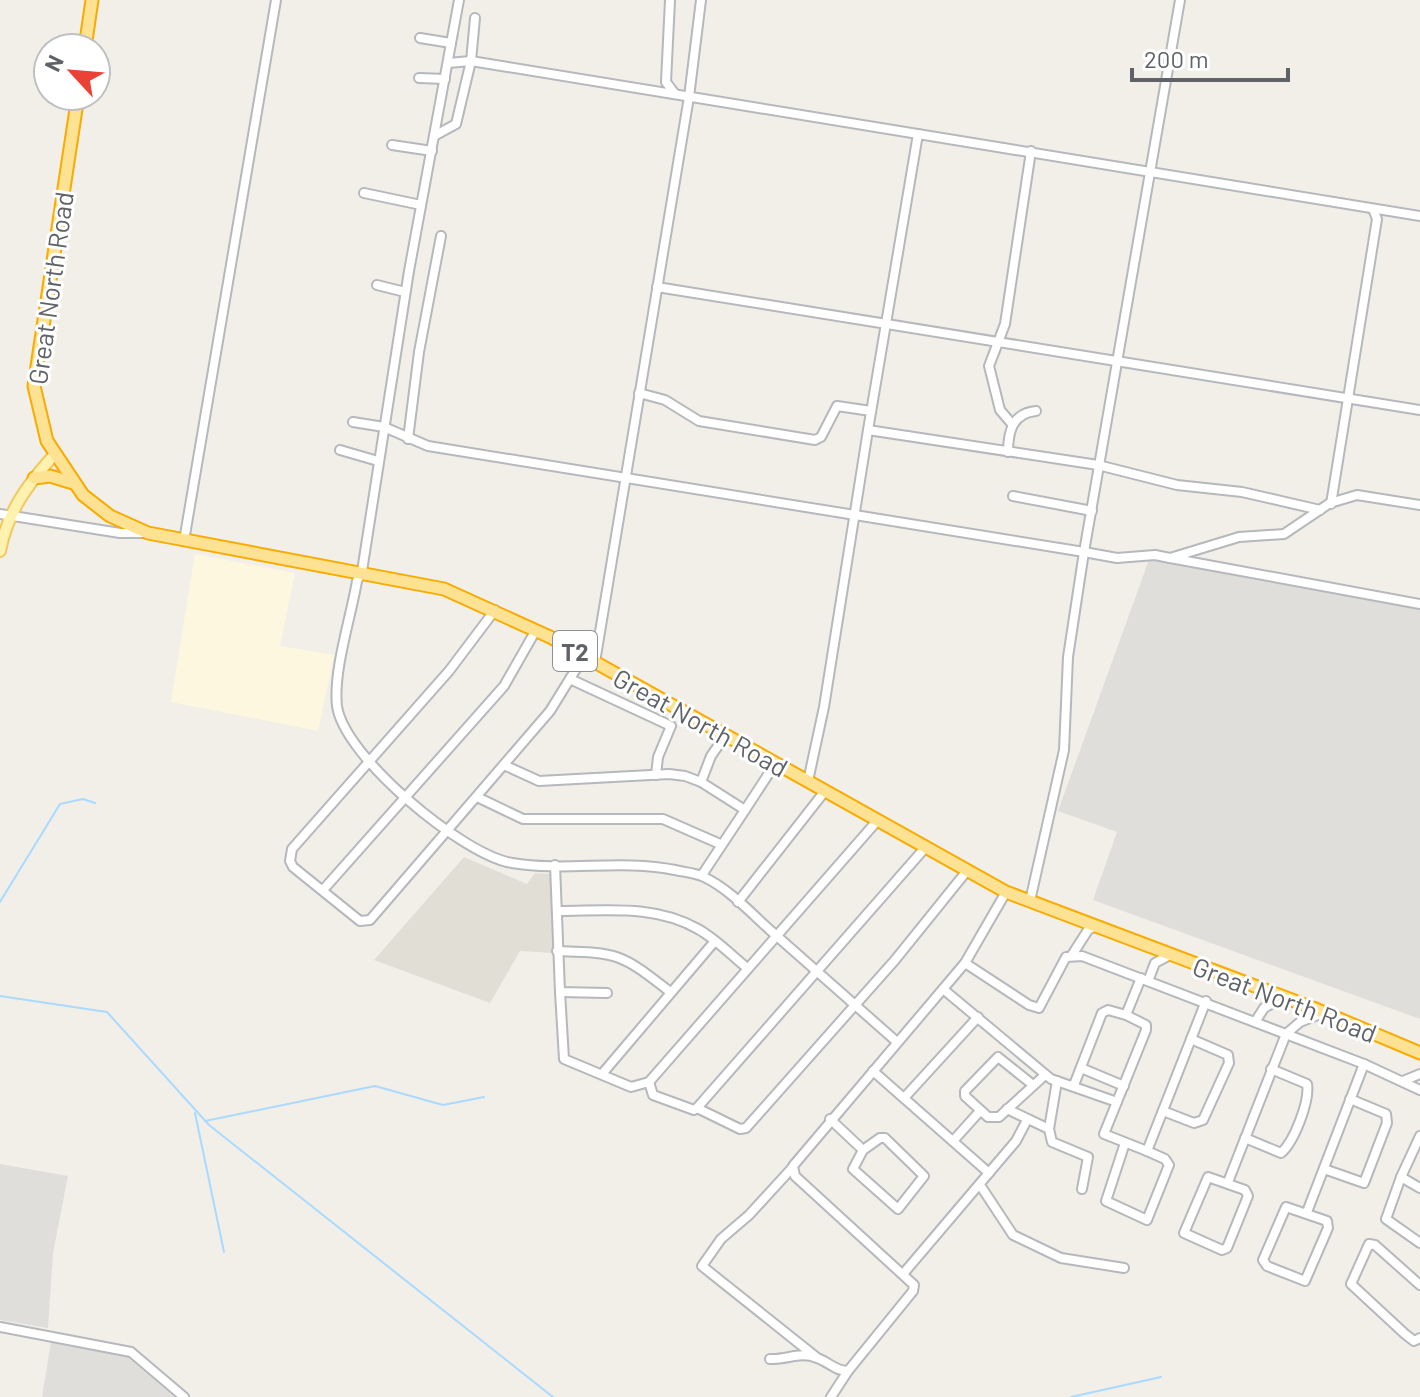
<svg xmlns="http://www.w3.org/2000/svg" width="1420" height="1397" font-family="Barlow,sans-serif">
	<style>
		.commercial { fill: #fef7e0 }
		.industrial { fill: #e0deda }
		.education { fill: #e1ded6 }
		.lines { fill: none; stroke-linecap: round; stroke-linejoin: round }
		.stream { stroke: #aadaff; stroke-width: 2 }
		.minor-casing { stroke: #b5b8bc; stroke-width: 12 }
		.major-casing { stroke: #f2c960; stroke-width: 14 }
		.highway-casing { stroke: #f9ab00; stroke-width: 15 }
		.minor { stroke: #fff; stroke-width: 8 }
		.major { stroke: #fff2af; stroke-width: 10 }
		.highway { stroke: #fde293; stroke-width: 11 }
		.labels { text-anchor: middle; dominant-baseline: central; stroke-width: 6; stroke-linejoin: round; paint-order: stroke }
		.shield { fill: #fff; stroke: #8f9295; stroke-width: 2 }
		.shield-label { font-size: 24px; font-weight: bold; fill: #5f6368 }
		.street-label { font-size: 26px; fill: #5f6368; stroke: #fff }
	</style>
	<rect width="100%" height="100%" fill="#f1efe8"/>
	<!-- commercial -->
	<polygon class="commercial" points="195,554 295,573 280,646 334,655 318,731 171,702"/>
	<!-- industrial -->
	<g class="industrial">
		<polygon points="1150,557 1420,605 1420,1019 1093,900 1117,832 1058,811"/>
		<polygon points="0,1164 68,1176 53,1253 48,1328 0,1320"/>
		<polygon points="51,1342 125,1355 174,1397 42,1397"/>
	</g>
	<!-- education -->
	<polygon class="education" points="464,857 527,884 535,873 550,874 554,879 554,953 520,951 490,1003 374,960"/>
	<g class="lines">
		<!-- stream -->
		<g class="stream">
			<polyline points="0,902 60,804 83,799 95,803"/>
			<polyline points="0,996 107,1012 209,1125 553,1397"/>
			<polyline points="195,1113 224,1252"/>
			<polyline points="205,1121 375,1086 443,1105 484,1097"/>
			<polyline points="1071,1397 1161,1377"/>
		</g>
		<defs>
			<g id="minor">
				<path d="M459,0L409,271L362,571L357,581C351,617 333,671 337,706C344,757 463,855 512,863C566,872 621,859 675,870C684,872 696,873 704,877C729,889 750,912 770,930C812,967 855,1005 897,1042"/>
				<polyline points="670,0 666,82 675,94"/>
				<polyline points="1180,0 1084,552 1117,558 1155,555 1170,558 1239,537 1284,534 1330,503 1357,495 1420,505"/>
				<polyline points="420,38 451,43"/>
				<polyline points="448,63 471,61 1420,216"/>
				<polyline points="419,78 445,79"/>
				<polyline points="434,136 456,124 471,61 475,18"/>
				<polyline points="392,145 432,151"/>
				<polyline points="364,193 421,205"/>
				<polyline points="377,285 405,292"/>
				<polyline points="657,287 1420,410"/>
				<polyline points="639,393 665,400 699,421 815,440 821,437 837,406 871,411"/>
				<polyline points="353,422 384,427 428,446 1084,552 1068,657 1064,750 1030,901"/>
				<polyline points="1012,424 1000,410 989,366 1005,324 1031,151"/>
				<polyline points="868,430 918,134"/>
				<polyline points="408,439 419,352 441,236"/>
				<polyline points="340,450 378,461"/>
				<path d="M1008,452C1008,431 1013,413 1036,411"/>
				<polyline points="1013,496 1092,511"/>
				<polyline points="1331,504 1377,219 1373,209"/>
				<polyline points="0,514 120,533 143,533"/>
				<polyline points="184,541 276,0"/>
				<polyline points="1170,558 1420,604"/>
				<polyline points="495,610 449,671 292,849 290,861 293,867 360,921 370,920 550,711 584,656"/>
				<polyline points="595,662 689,97 701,0"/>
				<polyline points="570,679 671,726 658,757 656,775"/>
				<polyline points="504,765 539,781 669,774 685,776 701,782 745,810 702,875"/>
				<polyline points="808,781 824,707 868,430 1098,465 1177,485 1242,492 1320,510"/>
				<polyline points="701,782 711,756 725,736"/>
				<polyline points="477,797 523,819 663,819 720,844"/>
				<polyline points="745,810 775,764"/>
				<polyline points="555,865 560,992 607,993"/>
				<polyline points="323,890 504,686 536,630"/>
				<polyline points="738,902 825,791"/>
				<path d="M558,911C605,911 655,904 698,929C716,939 731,955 747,968"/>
				<path d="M557,951C619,953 620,953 669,991"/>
				<polyline points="1072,955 1088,930 1096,926"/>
				<polyline points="965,963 1029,1005 1039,1008 1066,957 1082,956 1364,1064 1420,1090"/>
				<polyline points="1148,981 1155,963 1170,955"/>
				<polyline points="943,989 1051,1079 1117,1102"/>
				<polyline points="560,992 564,1059 631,1087 649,1082 877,821"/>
				<polyline points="1126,1015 1146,1025 1146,1030 1104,1134 1147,1151"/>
				<polyline points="1255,1022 1264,1008 1283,997"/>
				<polyline points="1081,1068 1124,1086"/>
				<polyline points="873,1071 989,1173"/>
				<polyline points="602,1074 715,941"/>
				<polyline points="1403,1081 1420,1074"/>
				<polyline points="649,1082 653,1095 694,1110 697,1108 740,1129 746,1128 895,960 966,872"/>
				<polyline points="1033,1085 998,1057 965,1091 965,1096 988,1117 999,1117 1045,1075"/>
				<polyline points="1074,1085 1102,1013 1108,1010 1126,1015 1141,978"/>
				<polyline points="904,1098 978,1017"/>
				<polyline points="697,1108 924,849"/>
				<polyline points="1007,1109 1049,1129 1052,1142 1088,1157 1082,1189"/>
				<polyline points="1163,1111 1194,1123 1203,1120 1229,1063 1228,1055 1191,1039"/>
				<polyline points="830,1119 863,1150"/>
				<polyline points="1049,1129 1057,1081"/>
				<polyline points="1420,1136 1401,1177 1420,1188"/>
				<polygon points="880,1138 885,1138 924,1176 898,1209 853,1169 863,1150"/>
				<path d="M1245,1138L1281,1153C1294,1142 1310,1101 1307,1084L1271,1069"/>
				<polyline points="953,1141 980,1111"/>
				<polyline points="1125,1143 1106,1201 1147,1220 1169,1165 1165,1159 1147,1151 1206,1001"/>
				<polyline points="793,1167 749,1215 721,1239 702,1266 816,1357"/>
				<polyline points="1324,1169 1364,1183 1387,1123 1386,1114 1350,1099"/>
				<polygon points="1208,1177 1245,1190 1248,1196 1227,1248 1222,1250 1184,1233"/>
				<polyline points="1401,1177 1386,1219 1420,1243"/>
				<polyline points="1228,1182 1286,1034 1300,1022 1323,1013"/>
				<polyline points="980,1185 1013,1235 1061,1258 1124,1268"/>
				<polygon points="1286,1207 1327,1221 1328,1228 1305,1281 1267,1266 1263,1260"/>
				<polyline points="1307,1212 1364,1064"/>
				<polyline points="903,1274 1016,1141 1027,1120"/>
				<polyline points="1420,1285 1375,1245 1369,1244 1351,1284 1405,1334 1414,1341 1420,1338"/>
				<polyline points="0,1327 131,1352 184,1397"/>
				<path d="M770,1359C787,1360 800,1351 817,1358C829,1362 835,1371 848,1371L913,1291L914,1285L795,1176L793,1166L965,963L1006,892"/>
				<polyline points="831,1397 848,1371"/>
			</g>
			<path id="major" d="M0,551C8,510 28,484 55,454"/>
			<g id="highway">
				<polyline points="85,48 92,0"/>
				<polyline points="78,96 34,386 47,441 83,495 110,516 148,533 444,589 550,637 1006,892 1313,1008 1420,1053"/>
				<polyline points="34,478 50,476 73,483"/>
			</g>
		</defs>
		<!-- minor casing -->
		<use href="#minor" class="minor-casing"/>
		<!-- major casing -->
		<use href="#major" class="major-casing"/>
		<!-- highway casing -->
		<use href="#highway" class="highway-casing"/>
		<!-- minor -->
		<use href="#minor" class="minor"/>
		<!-- major -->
		<use href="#major" class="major"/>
		<!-- highway -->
		<use href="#highway" class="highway"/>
	</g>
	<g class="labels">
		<!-- shield labels -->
		<rect class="shield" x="553" y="631" width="44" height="40" rx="6"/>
		<g class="shield-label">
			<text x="575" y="651">T2</text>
		</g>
		<!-- street labels -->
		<g class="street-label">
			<text transform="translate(50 288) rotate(-82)">Great North Road</text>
			<text transform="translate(701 722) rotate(29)">Great North Road</text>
			<text transform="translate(1285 999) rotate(21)">Great North Road</text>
		</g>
	</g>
	<!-- north arrow -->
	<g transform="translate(72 72) rotate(296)"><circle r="38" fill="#ffffff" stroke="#bfc1c3" stroke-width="2"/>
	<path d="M0-6L14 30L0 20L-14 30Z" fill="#ea4335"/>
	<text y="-12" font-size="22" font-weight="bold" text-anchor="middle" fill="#5f6368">N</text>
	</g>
	<!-- scale -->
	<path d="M1132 68v12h156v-12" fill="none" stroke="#5f6368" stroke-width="4"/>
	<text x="1144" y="68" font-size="24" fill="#5f6368" stroke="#ffffff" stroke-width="6" paint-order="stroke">200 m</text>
</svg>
